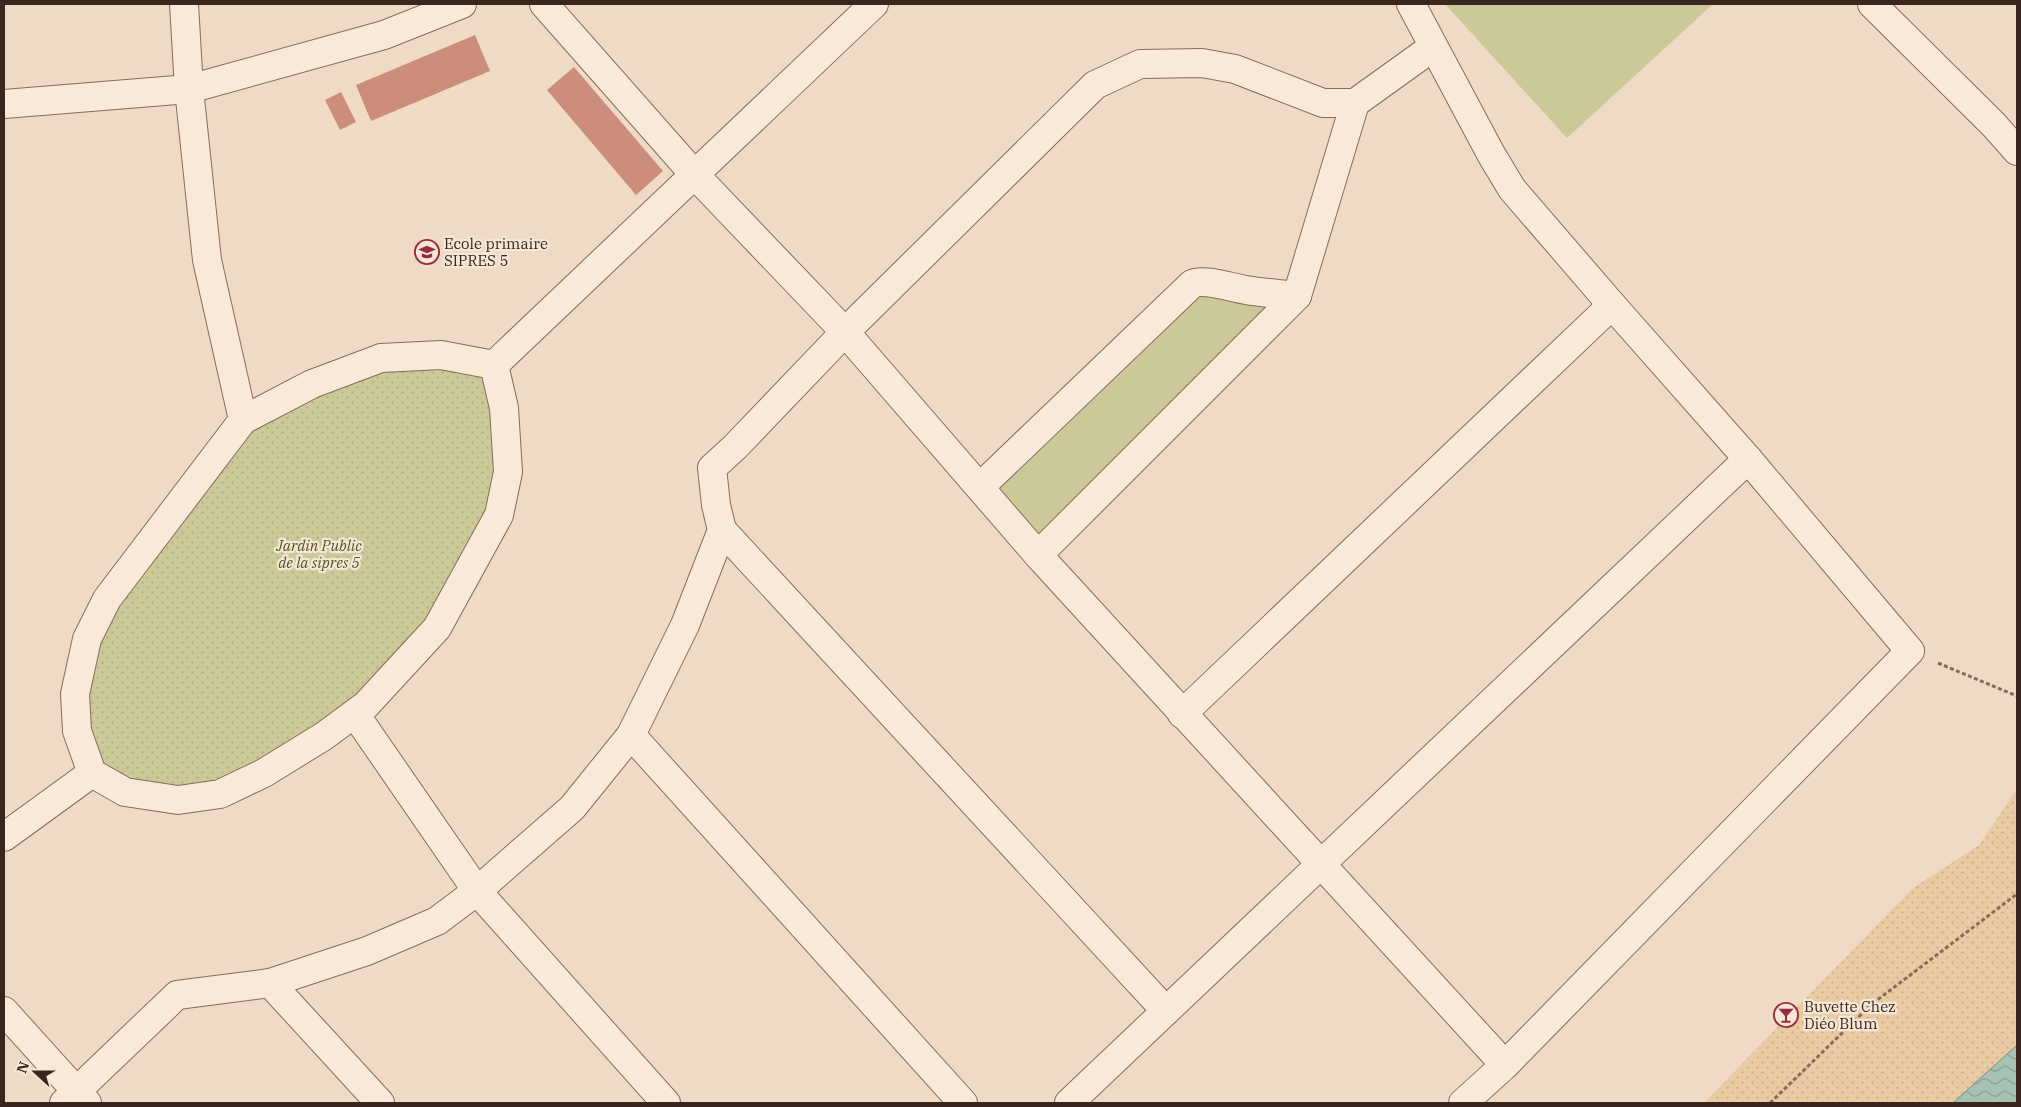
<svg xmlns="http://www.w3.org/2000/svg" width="2021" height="1107" font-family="'IBM Plex Serif',serif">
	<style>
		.green { fill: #ccc999 }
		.sand { fill: url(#sand-dots) }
		.garden { fill: url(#garden-dots) }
		.water { fill: url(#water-waves); stroke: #6d9081 }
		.building { fill: #cc8e7b }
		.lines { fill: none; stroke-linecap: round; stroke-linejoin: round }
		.minor-casing { stroke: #896b5b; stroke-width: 30 }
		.path { stroke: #896b5b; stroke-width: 3; stroke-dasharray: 4 2.5; stroke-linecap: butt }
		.minor { stroke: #f9e9d9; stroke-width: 28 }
		.labels { text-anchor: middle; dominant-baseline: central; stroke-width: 4.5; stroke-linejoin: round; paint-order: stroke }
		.poi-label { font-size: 15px; fill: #39271f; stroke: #f6e6d5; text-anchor: start }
		.park-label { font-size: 15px; font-style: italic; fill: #535626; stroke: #f6e6d5 }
	</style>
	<defs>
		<pattern id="sand-dots" width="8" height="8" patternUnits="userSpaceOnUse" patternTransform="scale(1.25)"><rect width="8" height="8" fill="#eacaa3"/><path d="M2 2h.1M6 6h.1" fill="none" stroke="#c9ae8c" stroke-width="1.8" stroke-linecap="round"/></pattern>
		<pattern id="garden-dots" width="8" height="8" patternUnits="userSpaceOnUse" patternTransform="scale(1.25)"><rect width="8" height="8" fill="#ccc999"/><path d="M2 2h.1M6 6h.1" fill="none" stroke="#b0ad83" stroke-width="1.8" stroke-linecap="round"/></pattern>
		<pattern id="water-waves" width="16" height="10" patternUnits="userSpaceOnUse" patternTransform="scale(1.25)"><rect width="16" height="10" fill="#a7c2b5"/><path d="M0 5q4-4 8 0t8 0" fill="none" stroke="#899e93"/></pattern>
	</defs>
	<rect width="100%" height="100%" fill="#eedac5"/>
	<!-- green -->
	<g class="green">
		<polygon points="1445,4 1713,4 1567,138"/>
		<polygon points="1194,285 1297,304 1044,549 982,486"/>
	</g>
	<!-- sand -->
	<polygon class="sand" points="2017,789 2017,1045 1953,1103 1704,1103 1913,888 1979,845"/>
	<!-- garden -->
	<polygon class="garden" points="382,361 492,374 500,471 443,628 268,776 163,795 93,770 77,690 104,595 243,423"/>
	<!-- water -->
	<polygon class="water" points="2017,1045 2017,1103 1953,1103"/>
	<!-- building -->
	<g class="building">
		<polygon points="475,35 490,71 371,121 356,85"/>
		<polygon points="574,67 663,171 636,195 547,90"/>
		<polygon points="341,92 356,122 340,130 325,100"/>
	</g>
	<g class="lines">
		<defs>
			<g id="minor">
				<polyline points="184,4 189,89 207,260 243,420 107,599 87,639 75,694 77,731 92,773 125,792 178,800 220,794 264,773 324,736 366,705 437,628 499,515 508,472 504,408 494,365"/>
				<polyline points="544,4 694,174 845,332 1038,555 1505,1065"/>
				<polyline points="1411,4 1491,154 1512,189 1612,305 1748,459 1910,651 1505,1065 1463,1103"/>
				<polyline points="1872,4 1994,125 2017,151"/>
				<polyline points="4,104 189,89 384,35 462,4"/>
				<polyline points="494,365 874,4"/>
				<polyline points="243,420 312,384 381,358 441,355 494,365"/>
				<path d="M980,487L1192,284C1205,278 1232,288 1246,290C1263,293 1280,294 1297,296"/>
				<polyline points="722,530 1166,1011"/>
				<polyline points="1038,555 1297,296 1355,103 1433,47"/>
				<polyline points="355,714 477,891 666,1103"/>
				<polyline points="1182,714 1612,305"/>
				<polyline points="631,735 963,1103"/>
				<polyline points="4,837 92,773"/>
				<polyline points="270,983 380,1103"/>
				<polyline points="4,1011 87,1103"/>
				<polyline points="64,1103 177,995 270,983 367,951 437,921 477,891 572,808 631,735 685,625 722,530 716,505 712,468 735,447 845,332 1095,85 1140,64 1202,63 1235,69 1323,103 1355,103"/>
				<polyline points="1069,1103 1748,459"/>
			</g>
		</defs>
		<!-- minor casing -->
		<use href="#minor" class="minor-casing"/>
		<!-- path -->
		<g class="path">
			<polyline points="1938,663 2017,696"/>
			<polyline points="1770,1103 1872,1004 2017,894"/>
		</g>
		<!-- minor -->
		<use href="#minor" class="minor"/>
	</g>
	<!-- icons -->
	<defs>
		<symbol id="school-ring" viewBox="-11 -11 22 22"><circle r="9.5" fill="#f6e6d5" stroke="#982b40" stroke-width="1.5"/><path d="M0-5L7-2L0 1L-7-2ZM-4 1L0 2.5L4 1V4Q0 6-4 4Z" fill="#982b40"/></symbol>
		<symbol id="bar-ring" viewBox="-11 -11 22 22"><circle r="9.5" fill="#f6e6d5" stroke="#982b40" stroke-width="1.5"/><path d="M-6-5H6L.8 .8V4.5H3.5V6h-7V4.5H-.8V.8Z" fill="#982b40"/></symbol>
	</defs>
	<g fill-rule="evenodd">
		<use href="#school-ring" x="413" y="238" width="28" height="28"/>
		<use href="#bar-ring" x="1772" y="1001" width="28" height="28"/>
	</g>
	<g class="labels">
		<!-- poi labels -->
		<g class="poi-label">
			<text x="444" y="243">Ecole primaire<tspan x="444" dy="17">SIPRES 5</tspan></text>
			<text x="1804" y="1006">Buvette Chez<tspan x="1804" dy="17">Diéo Blum</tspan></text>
		</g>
		<!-- park labels -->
		<g class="park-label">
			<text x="319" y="545">Jardin Public<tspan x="319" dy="17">de la sipres 5</tspan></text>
		</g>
	</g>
	<!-- border -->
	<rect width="2021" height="1107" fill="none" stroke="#39271f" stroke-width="10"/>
	<!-- north arrow -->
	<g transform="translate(35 1072) rotate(291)" stroke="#f6e6d5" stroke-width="4" paint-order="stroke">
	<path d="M0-4L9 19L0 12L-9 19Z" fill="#39271f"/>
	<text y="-8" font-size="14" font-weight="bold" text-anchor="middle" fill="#39271f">N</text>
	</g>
</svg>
